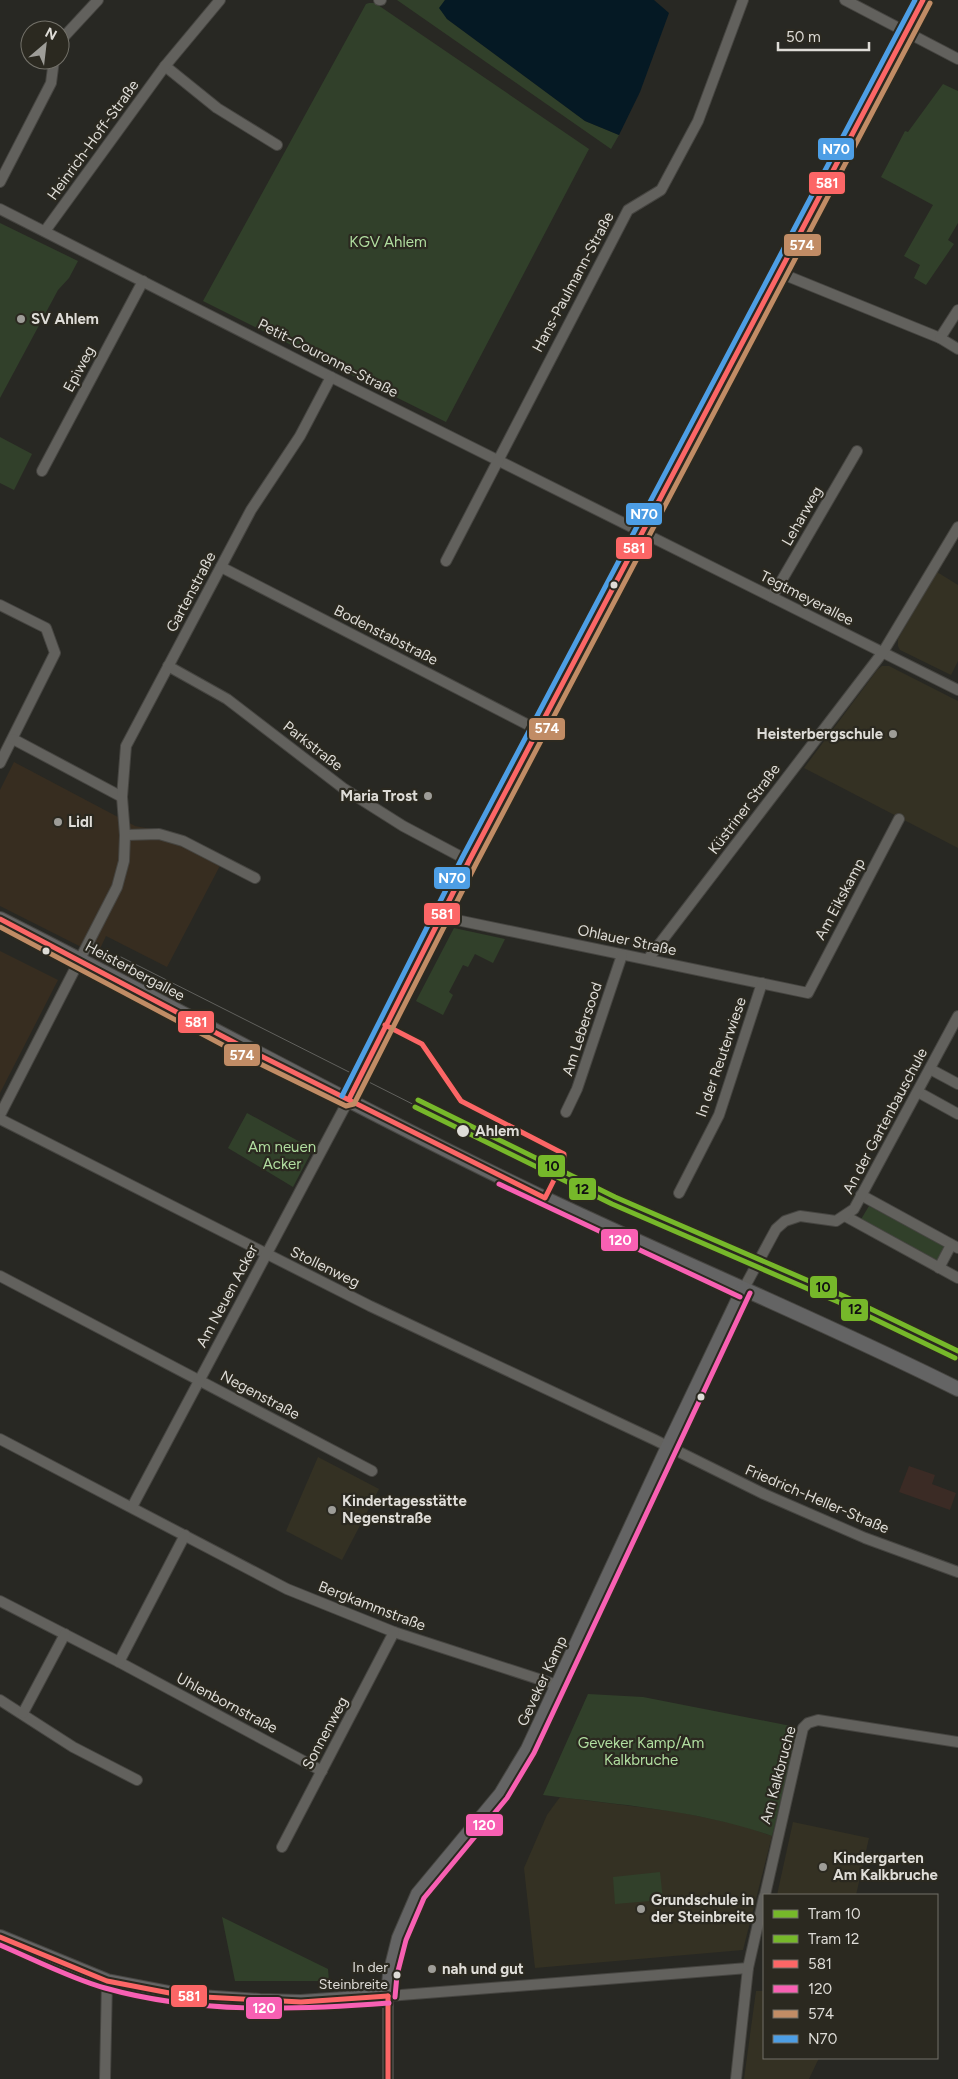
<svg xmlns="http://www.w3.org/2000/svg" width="958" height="2079" font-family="Figtree,sans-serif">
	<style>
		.commercial { fill: #372d20 }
		.industrial { fill: #3b2b25 }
		.built { fill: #343123 }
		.green { fill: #31402a }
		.water { fill: #051924 }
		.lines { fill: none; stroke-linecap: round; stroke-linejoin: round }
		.street-casing { stroke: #464541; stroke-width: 12 }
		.secondary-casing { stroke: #464541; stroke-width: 16 }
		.street { stroke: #62615d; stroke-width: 10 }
		.secondary { stroke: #646464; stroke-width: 14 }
		.tram { stroke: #61615d; stroke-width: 1 }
		.bus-1-casing { stroke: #2b2920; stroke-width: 9 }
		.bus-2-casing { stroke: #2b2920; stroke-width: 9 }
		.bus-3-casing { stroke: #2b2920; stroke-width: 9 }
		.bus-4-casing { stroke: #2b2920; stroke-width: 9 }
		.bus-1 { stroke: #fc6666; stroke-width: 5 }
		.bus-2 { stroke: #f860b3; stroke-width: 5 }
		.bus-3 { stroke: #c18c65; stroke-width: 5 }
		.bus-4 { stroke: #4d9ee5; stroke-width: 5 }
		.tram-1-casing { stroke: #2b2920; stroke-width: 9 }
		.tram-2-casing { stroke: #2b2920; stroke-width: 9 }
		.tram-1 { stroke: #76b82a; stroke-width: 5 }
		.tram-2 { stroke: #76b82a; stroke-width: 5 }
		.poi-dot { fill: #9e9d98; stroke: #2b2920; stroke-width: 2 }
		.bus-dot { fill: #dedcd7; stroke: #2b2920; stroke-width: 2 }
		.labels { text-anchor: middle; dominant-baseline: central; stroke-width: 4.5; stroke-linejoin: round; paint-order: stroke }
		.bus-label { font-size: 14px; fill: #dedcd7; stroke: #2b2920; text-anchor: end }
		.street-label { font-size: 15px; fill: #dedcd7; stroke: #2b2920 }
		.park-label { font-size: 15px; fill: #b1dea0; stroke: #2b2920 }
		.poi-label { font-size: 15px; font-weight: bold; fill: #dedcd7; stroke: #2b2920; text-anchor: start }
		.stop-label { font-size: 15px; font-weight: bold; fill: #dedcd7; stroke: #2b2920; text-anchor: start }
		.line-badge { stroke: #2b2920; stroke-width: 2 }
		.badge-label { font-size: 14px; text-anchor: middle; font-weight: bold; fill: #fff }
		.pale-badge-label { font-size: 14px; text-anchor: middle; font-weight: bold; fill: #111 }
	</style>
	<rect width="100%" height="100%" fill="#282823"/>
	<!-- commercial -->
	<g class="commercial">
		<polygon points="14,762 135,826 183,835 224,858 167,967 106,936 97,955 0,906 0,790"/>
		<polygon points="0,951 58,980 0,1093"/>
	</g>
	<!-- industrial -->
	<polygon class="industrial" points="909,1466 935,1475 932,1484 956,1493 950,1510 899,1492"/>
	<!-- built -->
	<g class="built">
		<polygon points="937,572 958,585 958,661 951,675 900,650 898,646 898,639"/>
		<polygon points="882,666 889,666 958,701 958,848 804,768 878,669"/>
		<polygon points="318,1457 379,1489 342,1560 286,1531"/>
		<polygon points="560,1797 679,1812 741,1825 772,1836 743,1950 535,1968 524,1868 547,1815"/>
		<polygon points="793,1822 869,1838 856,1895 777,1895"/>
		<polygon points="764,1987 764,2058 819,2058 809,2079 744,2079 756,1991 763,1991"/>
	</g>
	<!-- green -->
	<g class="green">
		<polygon points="397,0 445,0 440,8 447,19 585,121 619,135 611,149"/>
		<polygon points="369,3 375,3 589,149 446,422 203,301 366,4"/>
		<polygon points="943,84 958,91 958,223 948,240 954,244 926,285 914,278 920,265 904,256 933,205 881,177 905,131 908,132"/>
		<polygon points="0,223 78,261 69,278 58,290 0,398"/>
		<polygon points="0,437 32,454 14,490 0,483"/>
		<polygon points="454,928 505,939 493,963 475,954 468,967 463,965 449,992 453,995 443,1015 416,1001"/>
		<polygon points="247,1113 313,1149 293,1187 228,1148"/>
		<polygon points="869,1206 943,1245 944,1249 937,1261 860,1221"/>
		<path d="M588,1694L643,1697L801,1728L772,1836C699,1810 620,1805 543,1795Z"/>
		<polygon points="660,1872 663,1900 615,1904 613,1877"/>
		<polygon points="222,1917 328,1969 329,1981 235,1981"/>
	</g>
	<!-- water -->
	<polygon class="water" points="445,0 654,0 669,13 640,92 619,135 585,121 447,19 439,8"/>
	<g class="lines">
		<defs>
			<g id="street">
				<polyline points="379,0 381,0"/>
				<polyline points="845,0 958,59"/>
				<polyline points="60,41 98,0"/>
				<polyline points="165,66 217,108 277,145"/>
				<polyline points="0,182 51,83 54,60"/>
				<polyline points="0,209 331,377 958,690"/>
				<polyline points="45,231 165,66 220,0"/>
				<polyline points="780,273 940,338 958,310"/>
				<polyline points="940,338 958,349"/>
				<polyline points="42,471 143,281"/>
				<polyline points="446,561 628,210 661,190 698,121 743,0"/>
				<polyline points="221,567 538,730"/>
				<polyline points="772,597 857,451"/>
				<polyline points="0,605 46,628 55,653 0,763"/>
				<polyline points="168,666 227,699 343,788 403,826 469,861"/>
				<polyline points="13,739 122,797"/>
				<polyline points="125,835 159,834 183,841 255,878"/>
				<polyline points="442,914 452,919 808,993 899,819"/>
				<polyline points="648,959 883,652 958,527"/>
				<polyline points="930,1069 958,1084"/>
				<polyline points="918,1092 958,1114"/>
				<polyline points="566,1112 577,1089 622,955"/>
				<polyline points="0,1115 117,887 124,861 125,835 122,797 126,746 251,510 300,436 331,377"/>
				<polyline points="0,1119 370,1306 655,1440 764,1494 865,1538 958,1572"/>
				<polyline points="679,1193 719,1115 762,983"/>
				<polyline points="861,1195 958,1248"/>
				<polyline points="845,1216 958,1278"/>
				<polyline points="939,1268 951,1245"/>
				<polyline points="0,1276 372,1471"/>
				<polyline points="743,1290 776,1229 785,1221 800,1216 836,1221 854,1209 958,1016"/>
				<polyline points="0,1439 287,1589 394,1632 557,1685"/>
				<polyline points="132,1507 349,1099"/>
				<polyline points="0,1601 119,1662 322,1771"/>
				<polyline points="119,1662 185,1535"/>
				<polyline points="0,1700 73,1747 137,1780"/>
				<polyline points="23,1713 65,1634"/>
				<polyline points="282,1847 394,1632"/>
				<polyline points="765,1895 803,1728 808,1723 818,1720 958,1742"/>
				<polyline points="105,2079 107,1981"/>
				<polyline points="388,2079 388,1996 748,1968"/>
				<polyline points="736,2079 748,1968 764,1897"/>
			</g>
			<g id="secondary">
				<path d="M0,919C182,1011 360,1110 544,1198C681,1263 822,1321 958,1389"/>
				<polyline points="349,1099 469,861 923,0"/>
				<polyline points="0,1937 107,1981 185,1996 260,2001 301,2002 388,1996 390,1974 399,1938 418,1894 501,1794 528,1749 668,1447 743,1290"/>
			</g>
		</defs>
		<!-- street casing -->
		<use href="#street" class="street-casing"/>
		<!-- secondary casing -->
		<use href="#secondary" class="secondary-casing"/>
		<!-- street -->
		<use href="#street" class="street"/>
		<!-- secondary -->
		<use href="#secondary" class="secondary"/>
		<!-- tram -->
		<polyline class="tram" points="121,957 464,1130"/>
		<defs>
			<g id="bus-1">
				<polyline points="0,919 241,1046 545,1198 564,1160 564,1154 461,1101 422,1044 385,1025"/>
				<polyline points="349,1099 469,861 923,0"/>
				<polyline points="0,1937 107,1981 185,1996 301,2002 388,1996"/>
				<polyline points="388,1996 388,2079"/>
			</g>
			<g id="bus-2">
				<polyline points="499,1184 740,1297"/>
				<path d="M0,1945C33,1959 72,1979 105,1988C197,2014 295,2010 389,2003"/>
				<polyline points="395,1997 397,1975 406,1940 424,1898 507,1798 534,1753 750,1293"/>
			</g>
			<polyline id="bus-3" points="0,927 238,1053 346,1106 354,1104 476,864 930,3"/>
			<polyline id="bus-4" points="342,1096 462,858 915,0"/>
		</defs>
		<!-- bus-1 casing -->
		<use href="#bus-1" class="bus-1-casing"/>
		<!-- bus-2 casing -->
		<use href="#bus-2" class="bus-2-casing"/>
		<!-- bus-3 casing -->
		<use href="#bus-3" class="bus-3-casing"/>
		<!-- bus-4 casing -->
		<use href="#bus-4" class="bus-4-casing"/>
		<!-- bus-1 -->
		<use href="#bus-1" class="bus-1"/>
		<!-- bus-2 -->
		<use href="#bus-2" class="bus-2"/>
		<!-- bus-3 -->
		<use href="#bus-3" class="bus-3"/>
		<!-- bus-4 -->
		<use href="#bus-4" class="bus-4"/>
		<defs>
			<polyline id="tram-1" points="418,1100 615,1197 846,1297 958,1351"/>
			<polyline id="tram-2" points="415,1107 612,1204 843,1304 955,1358"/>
		</defs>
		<!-- tram-1 casing -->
		<use href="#tram-1" class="tram-1-casing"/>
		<!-- tram-2 casing -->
		<use href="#tram-2" class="tram-2-casing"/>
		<!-- tram-1 -->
		<use href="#tram-1" class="tram-1"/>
		<!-- tram-2 -->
		<use href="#tram-2" class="tram-2"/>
	</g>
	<!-- markers -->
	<g class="poi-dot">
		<circle cx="21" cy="319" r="5"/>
		<circle cx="893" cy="734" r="5"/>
		<circle cx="428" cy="796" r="5"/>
		<circle cx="58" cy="822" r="5"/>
		<circle cx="332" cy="1510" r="5"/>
		<circle cx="823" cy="1867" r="5"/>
		<circle cx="641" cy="1909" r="5"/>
		<circle cx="432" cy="1969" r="5"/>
	</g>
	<g class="bus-dot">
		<circle cx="614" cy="585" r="4.5"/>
		<circle cx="46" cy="951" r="4.5"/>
		<circle cx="463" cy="1131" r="7"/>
		<circle cx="701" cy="1397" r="4.5"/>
		<circle cx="397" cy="1975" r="4.5"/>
	</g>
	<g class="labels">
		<!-- bus labels -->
		<g class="bus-label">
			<text x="388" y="1967">In der<tspan x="388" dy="17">Steinbreite</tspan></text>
		</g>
		<!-- street labels -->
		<g class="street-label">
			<text transform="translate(93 140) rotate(-54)">Heinrich-Hoff-Straße</text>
			<text transform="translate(573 282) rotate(-62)">Hans-Paulmann-Straße</text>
			<text transform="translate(328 358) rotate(27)">Petit-Couronne-Straße</text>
			<text transform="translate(79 369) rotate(-62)">Epiweg</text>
			<text transform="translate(802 516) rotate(-60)">Leharweg</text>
			<text transform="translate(191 592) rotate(-62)">Gartenstraße</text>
			<text transform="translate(807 598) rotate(27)">Tegtmeyerallee</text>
			<text transform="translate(386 635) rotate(27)">Bodenstabstraße</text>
			<text transform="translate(313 746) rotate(38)">Parkstraße</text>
			<text transform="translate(744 809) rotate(-53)">Küstriner Straße</text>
			<text transform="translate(840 899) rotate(-62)">Am Eikskamp</text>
			<text transform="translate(627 940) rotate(12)">Ohlauer Straße</text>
			<text transform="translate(135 971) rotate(28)">Heisterbergallee</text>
			<text transform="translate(582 1029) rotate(-72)">Am Lebersood</text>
			<text transform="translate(721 1057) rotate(-71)">In der Reuterwiese</text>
			<text transform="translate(885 1121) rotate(-62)">An der Gartenbauschule</text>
			<text transform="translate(325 1267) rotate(26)">Stollenweg</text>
			<text transform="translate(227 1296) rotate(-62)">Am Neuen Acker</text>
			<text transform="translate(260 1395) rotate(28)">Negenstraße</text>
			<text transform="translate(817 1499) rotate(23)">Friedrich-Heller-Straße</text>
			<text transform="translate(372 1606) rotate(21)">Bergkammstraße</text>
			<text transform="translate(542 1681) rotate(-65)">Geveker Kamp</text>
			<text transform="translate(227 1703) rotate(28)">Uhlenbornstraße</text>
			<text transform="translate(325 1733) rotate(-62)">Sonnenweg</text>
			<text transform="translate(778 1775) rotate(-75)">Am Kalkbruche</text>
		</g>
		<!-- park labels -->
		<g class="park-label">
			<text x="388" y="242">KGV Ahlem</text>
			<text x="282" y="1147">Am neuen<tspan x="282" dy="17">Acker</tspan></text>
			<text x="641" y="1743">Geveker Kamp/Am<tspan x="641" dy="17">Kalkbruche</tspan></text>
		</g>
		<!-- poi labels -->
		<g class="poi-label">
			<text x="31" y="319">SV Ahlem</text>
			<text x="883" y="734" text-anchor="end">Heisterbergschule</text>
			<text x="418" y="796" text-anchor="end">Maria Trost</text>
			<text x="68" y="822">Lidl</text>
			<text x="342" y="1501">Kindertagesstätte<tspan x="342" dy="17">Negenstraße</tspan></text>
			<text x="833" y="1858">Kindergarten<tspan x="833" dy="17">Am Kalkbruche</tspan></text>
			<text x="651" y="1900">Grundschule in<tspan x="651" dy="17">der Steinbreite</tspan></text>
			<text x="442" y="1969">nah und gut</text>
		</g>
		<!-- stop labels -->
		<g class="stop-label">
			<text x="475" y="1131">Ahlem</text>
		</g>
	</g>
	<g class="line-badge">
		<rect x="817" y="137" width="38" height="24" rx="5" fill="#4d9ee5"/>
		<rect x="808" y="171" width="38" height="24" rx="5" fill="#fc6666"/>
		<rect x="783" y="233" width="39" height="24" rx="5" fill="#c18c65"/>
		<rect x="625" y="502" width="38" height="24" rx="5" fill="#4d9ee5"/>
		<rect x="615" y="536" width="38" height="24" rx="5" fill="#fc6666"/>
		<rect x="528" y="717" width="38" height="24" rx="5" fill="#c18c65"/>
		<rect x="433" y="866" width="38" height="24" rx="5" fill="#4d9ee5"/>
		<rect x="423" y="902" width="38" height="24" rx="5" fill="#fc6666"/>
		<rect x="177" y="1010" width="38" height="24" rx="5" fill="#fc6666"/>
		<rect x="223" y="1043" width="38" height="24" rx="5" fill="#c18c65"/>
		<rect x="537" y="1154" width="29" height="24" rx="5" fill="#76b82a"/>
		<rect x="568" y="1177" width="29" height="24" rx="5" fill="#76b82a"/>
		<rect x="600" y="1228" width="39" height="24" rx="5" fill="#f860b3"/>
		<rect x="809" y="1275" width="29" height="24" rx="5" fill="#76b82a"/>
		<rect x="840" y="1298" width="29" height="24" rx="5" fill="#76b82a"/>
		<rect x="465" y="1813" width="39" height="24" rx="5" fill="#f860b3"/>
		<rect x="170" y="1984" width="38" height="24" rx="5" fill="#fc6666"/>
		<rect x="245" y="1996" width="38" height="24" rx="5" fill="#f860b3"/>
	</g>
	<g class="badge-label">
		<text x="836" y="154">N70</text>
		<text x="827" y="188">581</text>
		<text x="802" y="250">574</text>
		<text x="644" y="519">N70</text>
		<text x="634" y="553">581</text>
		<text x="547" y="733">574</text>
		<text x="452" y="883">N70</text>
		<text x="442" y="919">581</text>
		<text x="196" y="1027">581</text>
		<text x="242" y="1060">574</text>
		<text x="620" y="1245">120</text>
		<text x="484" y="1830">120</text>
		<text x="189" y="2001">581</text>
		<text x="264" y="2013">120</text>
	</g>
	<g class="pale-badge-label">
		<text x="552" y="1171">10</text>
		<text x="582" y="1194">12</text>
		<text x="823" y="1292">10</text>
		<text x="855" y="1314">12</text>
	</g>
	<!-- legend -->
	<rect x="763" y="1894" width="175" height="165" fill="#2b2920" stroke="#737169"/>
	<rect x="773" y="1910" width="25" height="8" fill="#76b82a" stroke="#737169"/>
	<text x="808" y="1919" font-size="15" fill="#dedcd7">Tram 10</text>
	<rect x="773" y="1935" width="25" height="8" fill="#76b82a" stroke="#737169"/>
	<text x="808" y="1944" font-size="15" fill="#dedcd7">Tram 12</text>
	<rect x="773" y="1960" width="25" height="8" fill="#fc6666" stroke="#737169"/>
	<text x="808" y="1969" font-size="15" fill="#dedcd7">581</text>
	<rect x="773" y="1985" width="25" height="8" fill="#f860b3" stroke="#737169"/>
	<text x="808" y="1994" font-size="15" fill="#dedcd7">120</text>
	<rect x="773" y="2010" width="25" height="8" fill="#c18c65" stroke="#737169"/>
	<text x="808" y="2019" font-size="15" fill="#dedcd7">574</text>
	<rect x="773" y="2035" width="25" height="8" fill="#4d9ee5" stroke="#737169"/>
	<text x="808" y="2044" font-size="15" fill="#dedcd7">N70</text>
	<!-- north arrow -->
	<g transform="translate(45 45) rotate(28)"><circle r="24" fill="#2b2920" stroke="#737169"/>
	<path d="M0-4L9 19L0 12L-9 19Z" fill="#9e9d98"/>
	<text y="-8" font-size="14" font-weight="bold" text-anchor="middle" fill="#dedcd7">N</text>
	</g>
	<!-- scale -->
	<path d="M778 42v8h91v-8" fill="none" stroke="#dedcd7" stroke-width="2.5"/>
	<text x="786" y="42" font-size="15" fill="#dedcd7" stroke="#2b2920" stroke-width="4" paint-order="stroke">50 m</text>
</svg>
